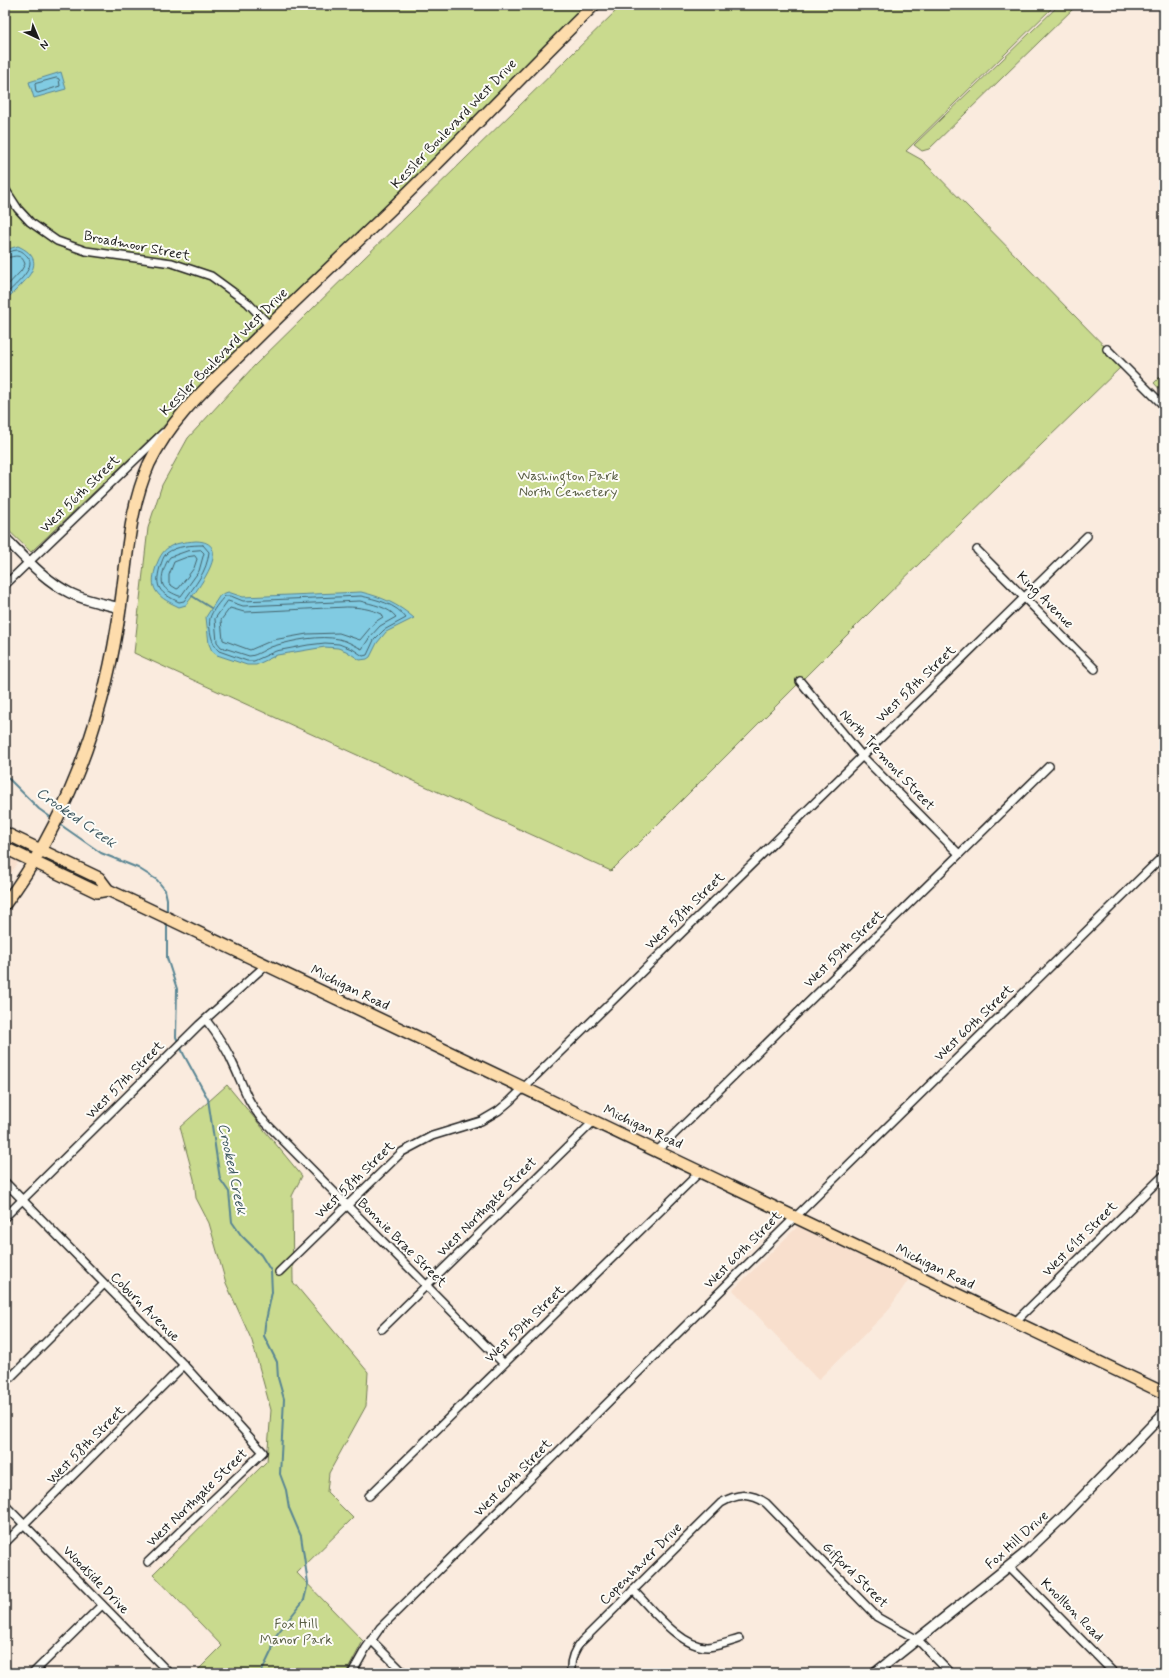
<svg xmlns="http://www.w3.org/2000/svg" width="1169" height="1678" font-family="Mynerve,sans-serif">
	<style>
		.built { fill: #f8dfcd }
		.green { fill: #c9da8e; stroke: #727b55 }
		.water { fill: #81cbe2; stroke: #598593 }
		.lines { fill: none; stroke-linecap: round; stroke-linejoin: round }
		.shore { stroke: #44626b; stroke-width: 1 }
		.stream { stroke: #598593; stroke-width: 2 }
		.minor-casing { stroke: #1c1c1c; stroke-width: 10 }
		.tertiary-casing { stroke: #1c1c1c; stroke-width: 12 }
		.primary-casing { stroke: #1c1c1c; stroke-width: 14 }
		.minor { stroke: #fdfcf7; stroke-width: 7 }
		.tertiary { stroke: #fdfcf7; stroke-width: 9 }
		.primary { stroke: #fddcac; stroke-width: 11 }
		.labels { text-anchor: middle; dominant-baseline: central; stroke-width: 4; stroke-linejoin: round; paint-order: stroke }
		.street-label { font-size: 14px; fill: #1c1c1c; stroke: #fdfcf7 }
		.park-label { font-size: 14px; fill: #595e44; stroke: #fdfcf7 }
		.water-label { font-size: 15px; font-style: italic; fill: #3f5961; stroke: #fdfcf7 }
	</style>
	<rect width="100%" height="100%" fill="#faebde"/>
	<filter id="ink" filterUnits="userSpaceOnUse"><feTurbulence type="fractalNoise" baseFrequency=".025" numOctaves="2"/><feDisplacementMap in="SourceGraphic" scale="8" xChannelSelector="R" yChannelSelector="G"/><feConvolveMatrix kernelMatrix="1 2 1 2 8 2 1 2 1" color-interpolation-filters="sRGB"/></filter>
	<g filter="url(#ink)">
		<!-- built -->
		<g class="built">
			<polygon points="5,854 19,861 5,882"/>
			<polygon points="798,1226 909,1279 887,1312 818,1380 733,1290"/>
		</g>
		<!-- green -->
		<g class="green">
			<polygon points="5,5 594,5 398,203 31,552 5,527"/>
			<polygon points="622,5 1055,5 906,151 922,160 1123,365 881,601 611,871 134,653 148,528 162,485 188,438 254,366"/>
			<polygon points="1059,5 1077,5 929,149 922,151 914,145"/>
			<polygon points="1164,373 1164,394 1154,383"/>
			<polygon points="227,1085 302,1176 292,1196 293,1282 368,1372 366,1406 329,1473 327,1492 353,1518 297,1573 363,1641 346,1673 195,1673 222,1646 153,1574 267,1461 271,1410 252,1341 226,1283 209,1223 196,1198 194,1179 180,1127"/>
		</g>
		<!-- water -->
		<g class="water">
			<polygon points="61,72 66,89 34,98 29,82"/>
			<path d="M18,246C53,262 21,284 5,301V250Z"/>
			<path d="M196,541C236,542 196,591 186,605L179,607C171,603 161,599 156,591C152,585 153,577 155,570C162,546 171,543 196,541Z"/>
			<path d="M228,592L243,597L361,592C382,597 398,604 414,618L386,632L377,643L370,657L367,659L360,660L346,651L338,648L325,647L277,655L256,665H247L217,655L212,651L209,644L206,617L220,595Z"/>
		</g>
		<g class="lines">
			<!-- shore -->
			<g class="shore">
				<polygon points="57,78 59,79 60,86 38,93 36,92 35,84"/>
				<path d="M5,253C9,253 13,250 17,250C22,250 25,254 28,257C37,268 13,287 5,295"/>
				<path d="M5,258C14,257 21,252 25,264L21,271L5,288"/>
				<path d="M203,545L209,552C207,572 195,585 184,601L179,602C160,593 154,588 160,567C162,562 163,556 167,553C176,546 192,545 203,545Z"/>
				<path d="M201,550L204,553L199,571L181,596H179C174,594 165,590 163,585C160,578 165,563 170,557L187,551Z"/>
				<polygon points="195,556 197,559 194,568 179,588 177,589 169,584 169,575 174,562 187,557"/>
				<path d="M225,596H231L243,601L361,596C375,599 397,604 406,618L384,630L374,640L367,655L363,656L354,650L339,644L325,643L308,645L276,651L254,661H247L219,651C212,646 208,627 210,618C212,611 220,601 225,596Z"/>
				<path d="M228,601L243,606L360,601C371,604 389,607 396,617L380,626L370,637L362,649C355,646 348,641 339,639C320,635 294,640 274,646C266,648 257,656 249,656L221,647L217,642L215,619Z"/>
				<path d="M347,607C360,607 370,609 382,614L383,617L375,622L360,640L339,633L307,634L273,640L250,650L223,640L221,620L230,608L244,612Z"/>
			</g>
			<!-- stream -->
			<g class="stream">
				<polyline points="192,596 211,608"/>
				<polyline points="5,775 39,809 53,819"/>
				<polyline points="58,823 101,853 138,868 157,880 165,890 167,899 167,914"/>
				<polyline points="167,922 167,958 177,989 176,1037 184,1055 208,1099 220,1179 229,1192 232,1222 241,1235 261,1255 271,1271 272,1292 265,1325 264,1336 277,1362 278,1378 284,1399 280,1474 286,1490 289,1508 301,1536 308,1583 304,1600 274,1638 272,1650 261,1673"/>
			</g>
			<defs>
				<g id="minor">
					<polyline points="5,189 18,209 30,222 57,241 86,251 172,263 211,276 248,303 269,325"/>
					<polyline points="1107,349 1164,406"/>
					<polyline points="977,550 1095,669"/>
					<polyline points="5,585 163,433"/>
					<polyline points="800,681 862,756 959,854"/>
					<path d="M206,1020C217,1034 227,1049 234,1066C243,1085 247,1101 261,1118L503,1363"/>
					<polyline points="657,1151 1049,766"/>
					<polyline points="5,1182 184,1365 263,1452 148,1562"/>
					<polyline points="5,1217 199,1025 266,965"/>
					<polyline points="279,1272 402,1152 432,1136 481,1121 498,1111 510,1101 1087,536"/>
					<polyline points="1015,1322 1164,1175"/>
					<polyline points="382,1329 594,1121"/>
					<polyline points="5,1383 104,1284"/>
					<polyline points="369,1496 701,1171"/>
					<polyline points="5,1505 169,1673"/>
					<polyline points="5,1543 184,1365"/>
					<polyline points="1009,1566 1114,1673"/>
					<path d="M633,1590C652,1609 681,1648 708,1647C719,1646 729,1642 739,1639"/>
					<polyline points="371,1640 404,1673"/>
					<polyline points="33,1673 102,1605"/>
					<polyline points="352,1673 366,1648 380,1628 777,1235 1164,855"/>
					<path d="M571,1673C570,1661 573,1651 581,1642L721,1503C736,1494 750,1492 766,1503L877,1617L918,1640L950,1673"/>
				</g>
				<g id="tertiary">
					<path d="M5,538C25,558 44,580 70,593C86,601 104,604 121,608"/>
					<polyline points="875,1673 1023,1555 1065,1515 1164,1413"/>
				</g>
				<g id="primary">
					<polyline points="5,833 99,878 108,890 134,902 1164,1393"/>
					<polyline points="5,848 97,892 108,890"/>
					<path d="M5,904C65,824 101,726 117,628C127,573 126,516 149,464C171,418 209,385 245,350C290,305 336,262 382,218C454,149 522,75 594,5"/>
				</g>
			</defs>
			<!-- minor casing -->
			<use href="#minor" class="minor-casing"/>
			<!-- tertiary casing -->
			<use href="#tertiary" class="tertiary-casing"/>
			<!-- primary casing -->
			<use href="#primary" class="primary-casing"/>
			<!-- minor -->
			<use href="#minor" class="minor"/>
			<!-- tertiary -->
			<use href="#tertiary" class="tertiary"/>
			<!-- primary -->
			<use href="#primary" class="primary"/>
		</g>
	</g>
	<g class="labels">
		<!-- street labels -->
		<g class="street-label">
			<text transform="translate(454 124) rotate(-46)">Kessler Boulevard West Drive</text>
			<text transform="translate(137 246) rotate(11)">Broadmoor Street</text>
			<text transform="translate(224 352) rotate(-45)">Kessler Boulevard West Drive</text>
			<text transform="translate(80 494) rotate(-44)">West 56th Street</text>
			<text transform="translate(1045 600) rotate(45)">King Avenue</text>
			<text transform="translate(916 684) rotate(-44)">West 58th Street</text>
			<text transform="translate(887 760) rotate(47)">North Tremont Street</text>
			<text transform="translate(685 911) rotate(-44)">West 58th Street</text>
			<text transform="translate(844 949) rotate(-44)">West 59th Street</text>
			<text transform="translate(350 988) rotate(26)">Michigan Road</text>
			<text transform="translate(974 1023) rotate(-44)">West 60th Street</text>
			<text transform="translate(125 1080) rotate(-45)">West 57th Street</text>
			<text transform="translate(643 1127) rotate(25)">Michigan Road</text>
			<text transform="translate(355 1180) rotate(-44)">West 58th Street</text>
			<text transform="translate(487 1207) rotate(-45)">West Northgate Street</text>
			<text transform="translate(1080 1239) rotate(-45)">West 61st Street</text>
			<text transform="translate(402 1243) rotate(45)">Bonnie Brae Street</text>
			<text transform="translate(743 1250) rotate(-45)">West 60th Street</text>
			<text transform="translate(935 1267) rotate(26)">Michigan Road</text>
			<text transform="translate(145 1307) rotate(45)">Coburn Avenue</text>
			<text transform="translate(525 1324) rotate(-44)">West 59th Street</text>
			<text transform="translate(86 1445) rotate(-45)">West 58th Street</text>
			<text transform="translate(513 1478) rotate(-45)">West 60th Street</text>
			<text transform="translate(197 1498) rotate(-44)">West Northgate Street</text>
			<text transform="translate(1017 1540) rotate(-42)">Fox Hill Drive</text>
			<text transform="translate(641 1564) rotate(-45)">Copenhaver Drive</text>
			<text transform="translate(855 1575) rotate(45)">Gifford Street</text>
			<text transform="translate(96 1580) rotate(46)">Woodside Drive</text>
			<text transform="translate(1072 1610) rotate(45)">Knollton Road</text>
		</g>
		<!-- park labels -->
		<g class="park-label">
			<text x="568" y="476">Washington Park<tspan x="568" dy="16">North Cemetery</tspan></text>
			<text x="296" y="1624">Fox Hill<tspan x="296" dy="16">Manor Park</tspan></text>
		</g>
		<!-- water labels -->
		<g class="water-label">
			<text transform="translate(76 818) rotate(35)">Crooked Creek</text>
			<text transform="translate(232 1169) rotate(78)">Crooked Creek</text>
		</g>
	</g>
	<!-- margin -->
	<rect width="1169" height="1678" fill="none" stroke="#fdfcf7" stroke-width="20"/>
	<rect x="10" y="10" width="1149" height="1658" fill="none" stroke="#1c1c1c" stroke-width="1.5" filter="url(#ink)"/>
	<!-- north arrow -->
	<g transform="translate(38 38) rotate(136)" stroke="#fdfcf7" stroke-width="3" paint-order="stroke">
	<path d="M0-3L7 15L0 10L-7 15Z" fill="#1c1c1c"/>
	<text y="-6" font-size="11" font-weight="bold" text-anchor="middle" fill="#1c1c1c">N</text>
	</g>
</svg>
